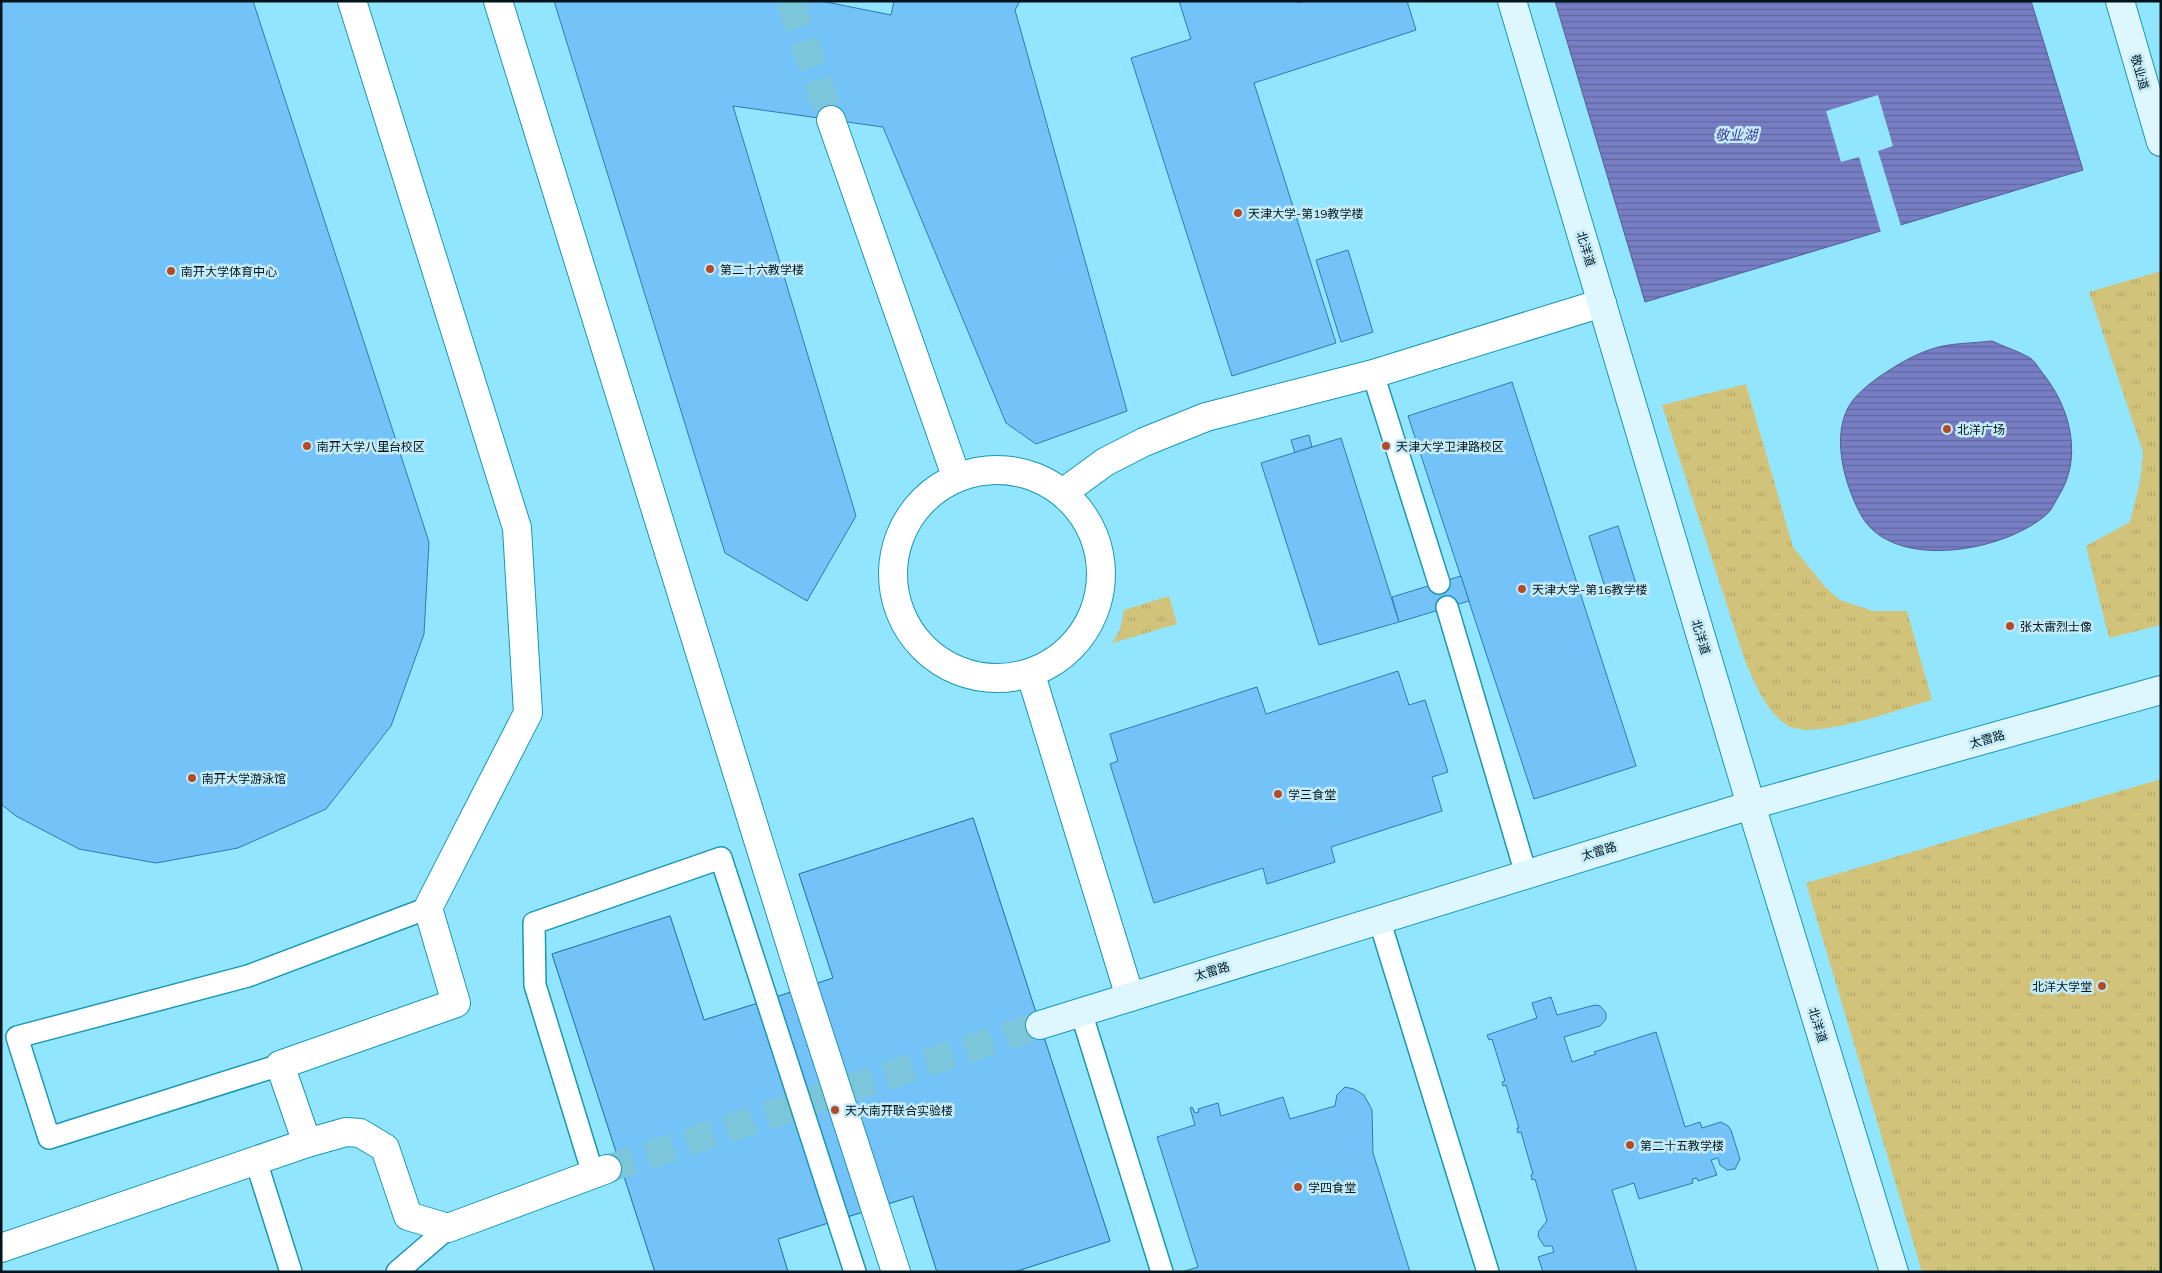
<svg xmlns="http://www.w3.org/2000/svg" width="2162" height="1273" font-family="Mulish,'Noto Sans SC',sans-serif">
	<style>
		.grass { fill: url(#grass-tufts) }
		.water { fill: url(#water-rules); stroke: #545e91 }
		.pier { fill: #92e5fe }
		.building { fill: #74c3f8; stroke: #297dae; fill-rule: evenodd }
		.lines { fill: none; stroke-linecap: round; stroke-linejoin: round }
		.street-tunnel { stroke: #7cc6dc; stroke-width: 28; stroke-dasharray: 28 14; stroke-linecap: butt }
		.lane-casing { stroke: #1997b5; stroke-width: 24 }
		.street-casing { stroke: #1997b5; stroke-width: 30 }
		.secondary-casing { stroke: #1997b5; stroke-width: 30 }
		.lane { stroke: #fff; stroke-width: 21 }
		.street { stroke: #fff; stroke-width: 28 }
		.secondary { stroke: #def7fe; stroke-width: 28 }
		.poi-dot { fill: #b34c26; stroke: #c5ebf8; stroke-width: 2 }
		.labels { text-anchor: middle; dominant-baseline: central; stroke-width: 5; stroke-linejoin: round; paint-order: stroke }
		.street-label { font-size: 12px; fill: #00151b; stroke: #c5ebf8 }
		.poi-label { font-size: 12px; fill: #00151b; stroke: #c5ebf8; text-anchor: start }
		.water-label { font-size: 14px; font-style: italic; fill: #403e94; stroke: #c5ebf8 }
	</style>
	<defs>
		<pattern id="grass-tufts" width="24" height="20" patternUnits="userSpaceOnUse" patternTransform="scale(1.25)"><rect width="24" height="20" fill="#d1c47a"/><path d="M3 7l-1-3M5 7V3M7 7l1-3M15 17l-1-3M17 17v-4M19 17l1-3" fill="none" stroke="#b2a869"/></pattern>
		<pattern id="water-rules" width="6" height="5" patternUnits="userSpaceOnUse" patternTransform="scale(1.25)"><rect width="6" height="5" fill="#787ec4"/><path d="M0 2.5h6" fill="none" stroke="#60669e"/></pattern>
	</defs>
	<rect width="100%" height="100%" fill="#92e5fe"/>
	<!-- grass -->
	<g class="grass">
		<polygon points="2161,271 2161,625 2109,638 2086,546 2130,522 2140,481 2143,452 2089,292"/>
		<path d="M1746,384L1793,547L1826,588L1840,600L1873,611H1907L1932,700C1901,708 1813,742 1787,725C1765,711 1755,683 1745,661L1662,405Z"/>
		<polygon points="1169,596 1177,624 1112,643 1120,630 1124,610"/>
		<polygon points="2161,779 2161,1272 1922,1272 1806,883"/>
	</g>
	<!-- water -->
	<g class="water">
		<polygon points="1555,1 2031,1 2083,170 1645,302"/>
		<path d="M1992,341C2004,347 2019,351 2030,358C2035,361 2040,370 2044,375C2071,409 2083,459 2058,497C2055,502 2052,509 2048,513C2008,551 1893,573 1861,515C1844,484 1829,431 1853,400C1864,387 1877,378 1891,369C1907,359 1924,350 1943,346C1958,343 1976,343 1992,341Z"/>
	</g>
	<!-- pier -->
	<polygon class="pier" points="1878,95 1893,146 1878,151 1901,226 1881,232 1859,157 1841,162 1826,111"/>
	<!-- building -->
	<g class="building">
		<polygon points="1,1 253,1 429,542 424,634 391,726 326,809 238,848 156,863 79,849 16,816 1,804"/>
		<polygon points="554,1 821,1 891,15 894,1 1020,1 1015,10 1127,411 1036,444 1006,423 883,127 733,106 856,516 807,601 725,553"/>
		<polygon points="1179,1 1297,1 1298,3 1304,1 1407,1 1416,30 1254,83 1336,343 1232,376 1131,58 1191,39"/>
		<polygon points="1348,250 1373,332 1341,342 1316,260"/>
		<polygon points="1512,382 1636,766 1534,799 1408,416"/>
		<polygon points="1309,435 1312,447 1295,453 1291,440"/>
		<polygon points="1341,438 1399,622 1319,645 1261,463"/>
		<polygon points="1618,526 1637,587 1608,597 1589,536"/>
		<polygon points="1461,576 1469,601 1399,622 1392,597"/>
		<polygon points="1398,671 1409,705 1425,700 1448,772 1432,777 1442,811 1331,847 1335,862 1267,884 1263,868 1154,903 1110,764 1118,761 1110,734 1257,687 1266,714"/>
		<path d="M973,818L1110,1241L1014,1272H937L913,1196L778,1239L788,1272H655L552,954L670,916L704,1020L752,1005L833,978L799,874ZM851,1022L893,1147L755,1193L714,1067Z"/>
		<polygon points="973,818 1110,1241 1014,1272 937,1272 913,1196 778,1239 788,1272 655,1272 552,954 670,916 704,1020 752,1005 833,978 799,874"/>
		<polygon points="1551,997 1557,1015 1595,1005 1600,1006 1606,1013 1606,1019 1600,1026 1564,1037 1572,1062 1596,1054 1594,1052 1656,1032 1685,1127 1700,1122 1702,1128 1721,1122 1728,1126 1731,1130 1740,1159 1735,1169 1727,1170 1720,1165 1718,1158 1711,1160 1717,1175 1698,1181 1697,1178 1692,1179 1693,1183 1639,1199 1634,1183 1612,1190 1637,1272 1543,1272 1538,1257 1554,1252 1552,1246 1544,1246 1538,1236 1539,1231 1547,1221 1535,1179 1532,1180 1531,1175 1533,1174 1521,1132 1518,1133 1517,1128 1519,1128 1506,1085 1503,1086 1502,1082 1505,1081 1492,1039 1489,1040 1487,1035 1537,1018 1532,1003"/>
		<polygon points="1345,1087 1354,1089 1364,1095 1372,1110 1373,1153 1410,1272 1182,1272 1198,1267 1157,1137 1195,1125 1190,1108 1192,1107 1195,1113 1199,1112 1198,1109 1218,1103 1221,1116 1283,1097 1290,1119 1335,1106 1337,1095"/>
	</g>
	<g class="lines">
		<!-- street-tunnel -->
		<g class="street-tunnel">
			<polyline points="790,1 831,120"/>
			<polyline points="607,1169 1040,1025"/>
		</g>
		<defs>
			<g id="lane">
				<polyline points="1373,374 1439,583"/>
				<polyline points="1447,607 1526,874"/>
				<polyline points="1379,919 1488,1272"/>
				<polyline points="1081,1012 1162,1272"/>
				<polyline points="280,1065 49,1138 17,1037 248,976 428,908"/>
				<polyline points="256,1161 291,1272"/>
				<polyline points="593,1174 535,985 534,923 721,858 855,1272"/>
				<polyline points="397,1272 448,1228"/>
			</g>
			<g id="street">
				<polyline points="498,1 804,988 896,1272"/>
				<polyline points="831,120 956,476"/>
				<circle cx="997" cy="574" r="104"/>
				<polyline points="1064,492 1105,462 1144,442 1206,417 1373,374 1602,303"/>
				<polyline points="1031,675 1130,997"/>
				<polyline points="307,1143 280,1065 456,1003 428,908 528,713 517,528 352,1"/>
				<polyline points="1,1248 307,1143 346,1132 360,1133 385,1148 408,1216 448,1228 607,1169"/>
			</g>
			<g id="secondary">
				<polyline points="1512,1 1751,805 1894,1272"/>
				<polyline points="2120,1 2161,142"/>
				<polyline points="1040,1025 1751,805 2161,690"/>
			</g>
		</defs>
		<!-- lane casing -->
		<use href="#lane" class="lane-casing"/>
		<!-- street casing -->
		<use href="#street" class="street-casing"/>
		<!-- secondary casing -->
		<use href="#secondary" class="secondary-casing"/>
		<!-- lane -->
		<use href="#lane" class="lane"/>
		<!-- street -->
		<use href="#street" class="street"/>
		<!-- secondary -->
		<use href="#secondary" class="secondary"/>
	</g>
	<!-- markers -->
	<g class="poi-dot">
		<circle cx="1238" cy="213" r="5"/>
		<circle cx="710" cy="269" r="5"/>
		<circle cx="171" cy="271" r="5"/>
		<circle cx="1947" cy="429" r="5"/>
		<circle cx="307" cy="446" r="5"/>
		<circle cx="1386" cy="446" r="5"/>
		<circle cx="1522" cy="589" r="5"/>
		<circle cx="2010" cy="626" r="5"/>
		<circle cx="192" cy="778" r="5"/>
		<circle cx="1278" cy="794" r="5"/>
		<circle cx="2102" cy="986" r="5"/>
		<circle cx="835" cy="1110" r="5"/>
		<circle cx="1630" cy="1145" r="5"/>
		<circle cx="1298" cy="1187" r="5"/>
	</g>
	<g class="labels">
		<!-- street labels -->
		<g class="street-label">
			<text transform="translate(2140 72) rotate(74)">敬业道</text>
			<text transform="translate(1586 249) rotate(73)">北洋道</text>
			<text transform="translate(1701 637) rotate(73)">北洋道</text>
			<text transform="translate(1987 739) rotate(-16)">太雷路</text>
			<text transform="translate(1599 851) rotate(-17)">太雷路</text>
			<text transform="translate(1212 971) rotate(-17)">太雷路</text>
			<text transform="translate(1818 1025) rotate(73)">北洋道</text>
		</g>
		<!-- poi labels -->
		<g class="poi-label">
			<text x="1248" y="213">天津大学-第19教学楼</text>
			<text x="720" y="269">第二十六教学楼</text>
			<text x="181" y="271">南开大学体育中心</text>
			<text x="1957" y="429">北洋广场</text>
			<text x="317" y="446">南开大学八里台校区</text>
			<text x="1396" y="446">天津大学卫津路校区</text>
			<text x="1532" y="589">天津大学-第16教学楼</text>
			<text x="2020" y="626">张太雷烈士像</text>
			<text x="202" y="778">南开大学游泳馆</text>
			<text x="1288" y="794">学三食堂</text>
			<text x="2092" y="986" text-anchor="end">北洋大学堂</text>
			<text x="845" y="1110">天大南开联合实验楼</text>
			<text x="1640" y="1145">第二十五教学楼</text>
			<text x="1308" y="1187">学四食堂</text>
		</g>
		<!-- water labels -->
		<g class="water-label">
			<text x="1736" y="135">敬业湖</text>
		</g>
	</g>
	<!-- border -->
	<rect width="2162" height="1273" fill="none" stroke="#00151b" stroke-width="5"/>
</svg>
